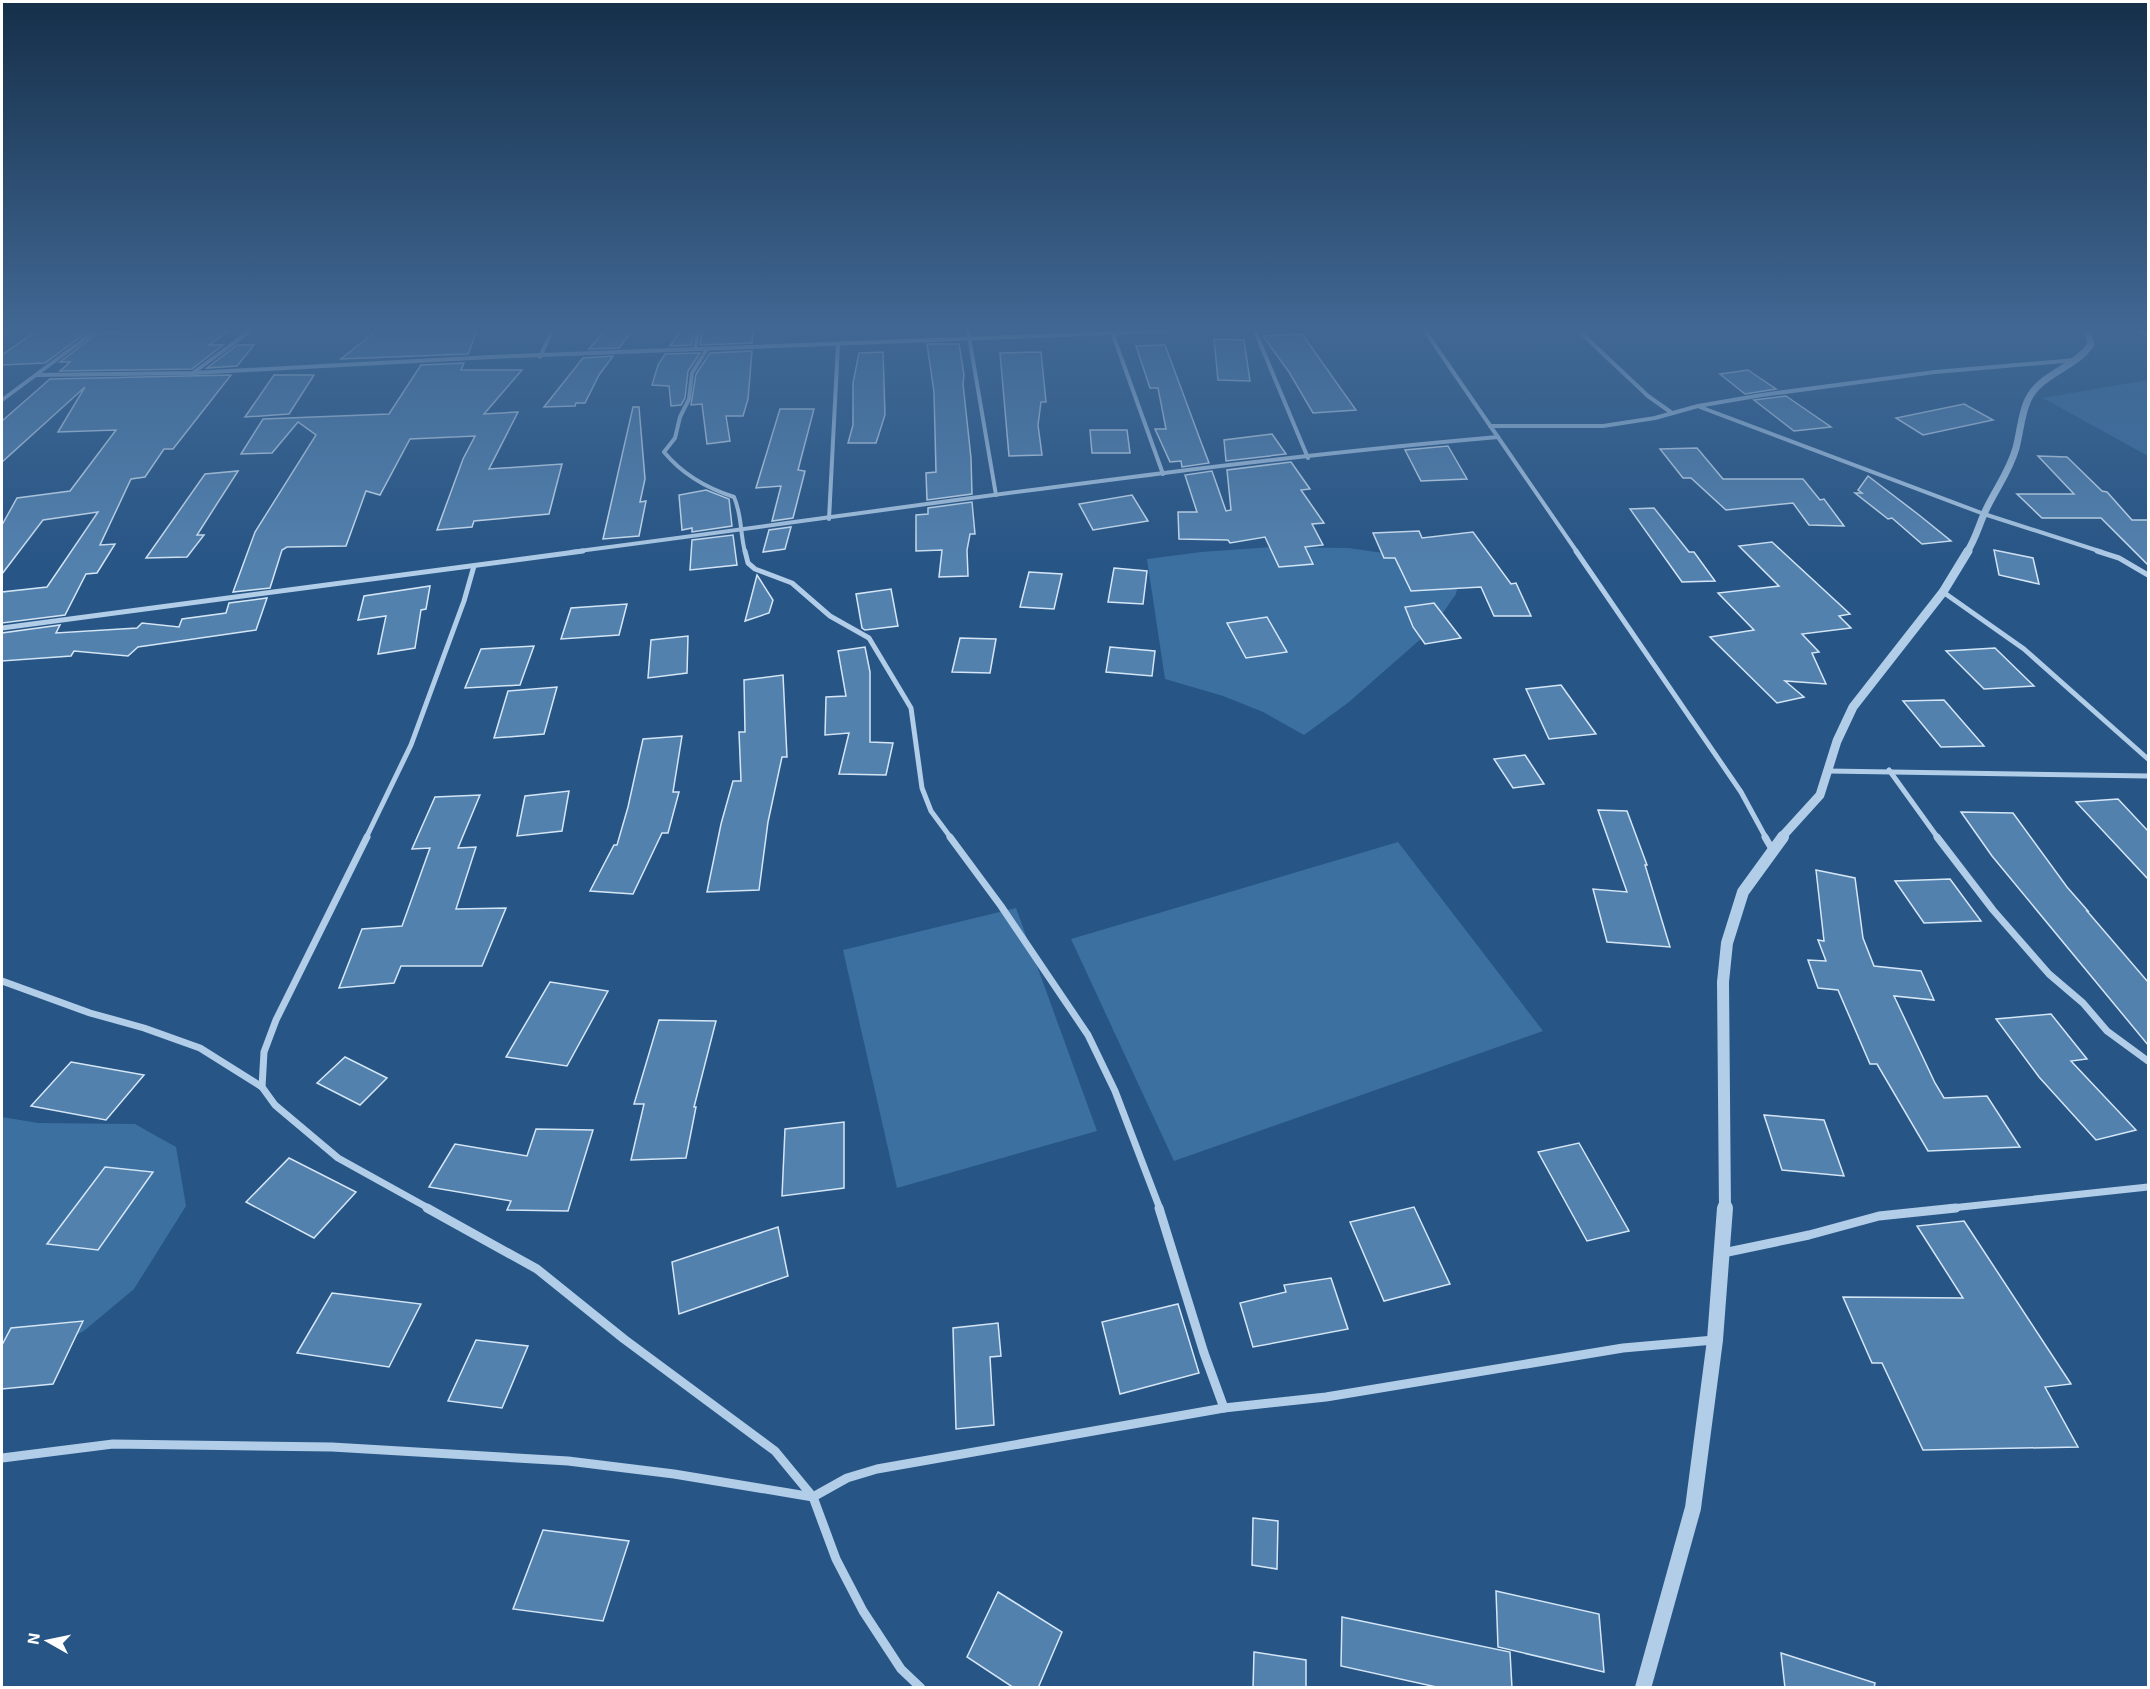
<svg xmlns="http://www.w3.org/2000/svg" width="2150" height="1689" font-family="'Exo 2',sans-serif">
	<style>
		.green { fill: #3b70a1 }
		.building { fill: #5381ae; stroke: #d4e6f6; stroke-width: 1.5 }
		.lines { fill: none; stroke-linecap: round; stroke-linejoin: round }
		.minor-far3 { stroke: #b1cde8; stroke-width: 4 }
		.minor-far2 { stroke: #b1cde8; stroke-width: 5 }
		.minor-far1 { stroke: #b1cde8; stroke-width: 7 }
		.minor { stroke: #b1cde8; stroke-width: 9 }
		.tertiary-far3 { stroke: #b1cde8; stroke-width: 7 }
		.tertiary-far2 { stroke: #b1cde8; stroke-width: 9 }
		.tertiary-far1 { stroke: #b1cde8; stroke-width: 12 }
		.tertiary { stroke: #b1cde8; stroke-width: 16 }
	</style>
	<rect width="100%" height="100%" fill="#275585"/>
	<!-- green -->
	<g class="green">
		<polygon points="2148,380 2148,456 2043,398"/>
		<polygon points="1272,547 1349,548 1390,554 1460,576 1456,594 1431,630 1349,702 1304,735 1263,712 1223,696 1165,679 1147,559 1201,552"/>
		<polygon points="1398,842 1543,1031 1174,1161 1071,939"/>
		<polygon points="1016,908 1097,1131 897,1188 843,950"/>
		<polygon points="2,1117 38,1123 135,1124 176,1147 186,1206 134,1289 85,1330 2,1380"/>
	</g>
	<!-- building -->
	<g class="building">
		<polygon points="36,331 56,331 87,332 45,363 2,365 2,355"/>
		<polygon points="229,331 209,345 223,345 192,369 60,371 70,362 60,362 99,332"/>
		<polygon points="376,331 477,331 468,354 341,359"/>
		<polygon points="604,331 632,331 619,348 589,349"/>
		<polygon points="680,331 694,331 691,345 670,346"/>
		<polygon points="702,331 753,331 752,343 700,345"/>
		<polygon points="1302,334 1356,410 1313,413 1289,372 1263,336"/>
		<polygon points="1214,339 1244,340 1250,381 1218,380"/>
		<polygon points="927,344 959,344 964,375 963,384 971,458 972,494 927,500 926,473 936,472 934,392"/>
		<polygon points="237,345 254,345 237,366 207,368"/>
		<polygon points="1165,345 1201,442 1209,463 1182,467 1181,461 1170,462 1155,429 1166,429 1158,388 1150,388 1136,346"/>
		<polygon points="752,351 748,399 743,416 726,416 730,441 707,444 702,404 691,405 696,374 710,353"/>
		<polygon points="883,352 885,415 876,443 848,443 853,425 853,383 859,353"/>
		<polygon points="1041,352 1046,402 1041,402 1038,425 1042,455 1009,456 1000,353"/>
		<polygon points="700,353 688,371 685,398 681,405 671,406 669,386 652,385 658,365 665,354"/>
		<polygon points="613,356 599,375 585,403 576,403 575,406 544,407 583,358"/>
		<polygon points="464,363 461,370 522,370 484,414 518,412 489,469 562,464 549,514 474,521 472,527 437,530 463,459 475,436 410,439 380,495 366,491 346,546 287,547 282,550 270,588 233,592 255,532 316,435 298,422 272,453 241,454 263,419 389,414 421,365"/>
		<polygon points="1748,370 1776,389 1745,394 1720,374"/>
		<polygon points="231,375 173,449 164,449 145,477 131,479 100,545 115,544 97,573 86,574 65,615 2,623 2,592 47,587 98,512 43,520 2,574 2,525 17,498 70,491 116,430 58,432 85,387 2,462 2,421 50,379"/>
		<polygon points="274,375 314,375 289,414 245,417"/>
		<polygon points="1786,396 1831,427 1794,431 1754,400"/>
		<polygon points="1964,404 1993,420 1923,435 1896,418"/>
		<polygon points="633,407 639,407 645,479 640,502 646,501 639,536 603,539"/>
		<polygon points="780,409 814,409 798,470 805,471 793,518 772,521 781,486 756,488"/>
		<polygon points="1090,430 1127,430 1130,453 1092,453"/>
		<polygon points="1272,434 1286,454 1226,461 1224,440"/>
		<polygon points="1448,446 1467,479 1421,481 1405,450"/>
		<polygon points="1697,448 1723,479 1803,479 1820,500 1824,499 1844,526 1809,525 1793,503 1726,510 1691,478 1683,478 1660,449"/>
		<polygon points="2038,456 2067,457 2102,491 2107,492 2132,520 2148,520 2148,565 2101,518 2042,518 2017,494 2074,494"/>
		<polygon points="1291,462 1310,489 1301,490 1324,523 1312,524 1323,545 1305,547 1313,564 1279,567 1265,537 1230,543 1228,540 1179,539 1178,512 1197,512 1185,475 1212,471 1226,511 1231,510 1227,470"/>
		<polygon points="238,471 197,535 204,535 187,557 146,558 205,474"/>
		<polygon points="1868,476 1919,515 1951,541 1922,544 1892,518 1888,519 1855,493 1862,493 1858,490"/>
		<polygon points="706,490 729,499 732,526 692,532 692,528 682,530 679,495"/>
		<polygon points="1132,495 1148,521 1093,530 1079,504"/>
		<polygon points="972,502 975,534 970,534 967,550 968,576 939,577 942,550 916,551 916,515 928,514 928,508"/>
		<polygon points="1654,508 1689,552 1694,552 1715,581 1682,582 1630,509"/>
		<polygon points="791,527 785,549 763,552 769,530"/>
		<polygon points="1419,531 1422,538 1473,532 1511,584 1516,583 1531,616 1494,616 1481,587 1411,591 1395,558 1384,558 1373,533"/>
		<polygon points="733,535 737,565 690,570 692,540"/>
		<polygon points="1772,542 1850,614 1839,616 1851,628 1802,634 1819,652 1812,653 1826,684 1785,681 1804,697 1777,703 1710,637 1754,630 1718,593 1779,586 1739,546"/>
		<polygon points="1994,550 2033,558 2039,584 1999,575"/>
		<polygon points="1114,568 1147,571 1143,604 1108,602"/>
		<polygon points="1029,572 1062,574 1054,609 1020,607"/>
		<polygon points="757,575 773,600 769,613 745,621"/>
		<polygon points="430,586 426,609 421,610 415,648 378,654 386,616 358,620 364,596"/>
		<polygon points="891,589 898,626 865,630 862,628 856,594"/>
		<polygon points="267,598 256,630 138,647 128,656 74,651 71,656 2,661 2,633 60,625 56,633 137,628 142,623 179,627 182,619 226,613 229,603"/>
		<polygon points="1434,603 1461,638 1425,644 1413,627 1405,607"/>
		<polygon points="627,604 619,635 561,639 571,608"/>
		<polygon points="1267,617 1287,652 1246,658 1227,623"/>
		<polygon points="688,636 687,673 648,678 651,640"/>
		<polygon points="960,638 996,639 990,673 952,672"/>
		<polygon points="534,646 520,685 465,688 481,649"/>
		<polygon points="865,647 870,672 870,742 893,743 886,775 839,774 849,733 825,735 826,697 846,696 838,651"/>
		<polygon points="1110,647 1155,651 1152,676 1106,672"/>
		<polygon points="1995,648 2034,686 1984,689 1946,651"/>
		<polygon points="783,675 787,757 782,757 768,822 759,890 707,892 721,824 733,781 741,781 739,732 745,732 744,680"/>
		<polygon points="1561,685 1596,734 1549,739 1526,689"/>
		<polygon points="557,687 544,734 494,738 508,691"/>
		<polygon points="1944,700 1984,746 1941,747 1903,701"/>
		<polygon points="682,736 673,792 679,792 668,833 662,833 633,894 590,891 614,845 617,845 628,807 643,739"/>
		<polygon points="1525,755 1544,784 1513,788 1494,759"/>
		<polygon points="569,791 562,831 517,836 525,796"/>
		<polygon points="480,795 458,848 476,847 456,909 506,908 482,966 401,966 394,983 339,988 362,929 402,926 430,848 412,849 435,797"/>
		<polygon points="2118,799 2148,831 2148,879 2076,802"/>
		<polygon points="1598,810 1627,811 1647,865 1645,865 1670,947 1607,942 1593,889 1627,892"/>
		<polygon points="1961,812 2013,813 2067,887 2088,911 2087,911 2148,982 2148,1045 1992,856"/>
		<polygon points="1816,870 1855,878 1863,938 1874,966 1921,971 1934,1000 1894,996 1935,1083 1944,1098 1987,1096 2020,1147 1928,1151 1877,1064 1870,1064 1838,990 1818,988 1808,960 1826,961 1818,940 1824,941"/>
		<polygon points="1950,879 1981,921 1924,923 1895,881"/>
		<polygon points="550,982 608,991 567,1066 506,1057"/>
		<polygon points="2051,1014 2087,1059 2071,1061 2136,1130 2096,1140 2039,1077 1996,1019"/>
		<polygon points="659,1020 716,1021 694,1107 696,1107 686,1158 631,1160 644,1104 634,1104"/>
		<polygon points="345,1057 387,1078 360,1105 317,1083"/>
		<polygon points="71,1062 144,1075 106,1120 31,1106"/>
		<polygon points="1764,1115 1824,1120 1844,1176 1782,1170"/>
		<polygon points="844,1122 844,1188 782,1196 785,1129"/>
		<polygon points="536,1129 593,1130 568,1211 507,1210 511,1201 429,1187 455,1144 527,1156"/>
		<polygon points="1579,1143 1629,1231 1587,1241 1538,1152"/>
		<polygon points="289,1158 356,1192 314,1238 246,1202"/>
		<polygon points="105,1167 153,1172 98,1250 47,1244"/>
		<polygon points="1414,1207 1450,1284 1384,1301 1350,1222"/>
		<polygon points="1964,1221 2071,1384 2045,1387 2078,1447 1923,1450 1882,1363 1872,1363 1843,1297 1963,1298 1917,1226"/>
		<polygon points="778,1227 788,1276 679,1314 672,1262"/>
		<polygon points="1331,1278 1348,1329 1253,1347 1240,1303 1286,1292 1284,1285"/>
		<polygon points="332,1293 421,1304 389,1367 297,1353"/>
		<polygon points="1178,1304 1199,1373 1120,1394 1102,1322"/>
		<polygon points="83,1321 53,1384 2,1389 2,1345 11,1328"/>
		<polygon points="998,1323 1001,1356 990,1357 994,1425 956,1429 953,1328"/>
		<polygon points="476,1340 528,1346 502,1408 448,1401"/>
		<polygon points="1253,1518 1278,1521 1277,1569 1252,1565"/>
		<polygon points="543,1530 629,1541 603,1621 513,1609"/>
		<polygon points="1496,1591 1599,1614 1604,1672 1498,1647"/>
		<polygon points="998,1592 1062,1632 1038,1688 1014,1688 967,1657"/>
		<polygon points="1342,1617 1510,1652 1512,1688 1441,1688 1341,1666"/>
		<polygon points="1254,1652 1306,1660 1306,1688 1253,1688"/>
		<polygon points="1781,1653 1875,1683 1874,1688 1785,1688"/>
	</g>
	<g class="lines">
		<!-- minor-far3 -->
		<g class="minor-far3">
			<polyline points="968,331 996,495"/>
			<polyline points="1255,331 1308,458"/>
			<polyline points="1425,331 1577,552"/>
			<polyline points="1579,331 1648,396 1672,413"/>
			<polyline points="2141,331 2148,335"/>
			<polyline points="1112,332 1163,474"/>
			<polyline points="695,349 698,331"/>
			<path d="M707,349L692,373L689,399L680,417L675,438L664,452C683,475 706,488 734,497C742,515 740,533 745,552"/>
			<polyline points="540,357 552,331"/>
			<polyline points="193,373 250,331"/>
			<polyline points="37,375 193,373 491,357 1167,331"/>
			<polyline points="2,400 95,331"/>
			<polyline points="1700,407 1984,514 2102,552"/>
			<polyline points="1490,426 1603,426 1655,418 1698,406 1762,395 1935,372 2076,360"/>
			<polyline points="829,519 838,344"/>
			<path d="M571,552C880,512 1188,464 1498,437"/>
		</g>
		<!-- minor-far2 -->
		<g class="minor-far2">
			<polyline points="745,551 748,563 755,569 792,583 830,616 869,638 911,708 922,788 931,811 951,838"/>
			<polyline points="1576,551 1741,792 1766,838"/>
			<polyline points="2097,551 2119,558 2148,575"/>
			<polyline points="1943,592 2024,649 2148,759"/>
			<polyline points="2,628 583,551"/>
			<polyline points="1889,770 1938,838"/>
			<polyline points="1828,771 2148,776"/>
			<polyline points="366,838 411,745 464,601 474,566"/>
		</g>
		<!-- minor-far1 -->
		<g class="minor-far1">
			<polyline points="367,837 276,1020 264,1052 262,1087 275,1105 338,1158 430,1209"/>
			<polyline points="950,837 1001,906 1088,1035 1115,1091 1160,1209"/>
			<polyline points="1765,837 1772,849"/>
			<polyline points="1937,837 1993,910 2049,974 2083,1003 2107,1031 2148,1061"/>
			<polyline points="2,981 90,1013 144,1028 200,1048 262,1087"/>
			<polyline points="1942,1209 2148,1187"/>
		</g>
		<!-- minor -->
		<g class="minor">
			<polyline points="427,1208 537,1269 624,1339 775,1451 813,1497 836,1559 863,1611 901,1669 921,1688"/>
			<polyline points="1159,1208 1204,1353 1224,1408"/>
			<polyline points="1723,1253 1809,1235 1879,1216 1956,1208"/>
			<polyline points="2,1458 113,1444 332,1447 568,1461 674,1474 813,1497 847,1478 877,1469 1224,1408 1326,1397 1623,1348 1714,1340"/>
		</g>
		<!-- tertiary-far3 -->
		<path class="tertiary-far3" d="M1967,552C1975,540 1978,528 1984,514C1994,491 2009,473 2016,448C2020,433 2021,416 2027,402C2039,373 2075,369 2091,344L2087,331"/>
		<!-- tertiary-far2 -->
		<polyline class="tertiary-far2" points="1781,838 1820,795 1837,741 1853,707 1943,592 1968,551"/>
		<!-- tertiary-far1 -->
		<polyline class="tertiary-far1" points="1725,1209 1723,982 1727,943 1743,892 1783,837"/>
		<!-- tertiary -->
		<polyline class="tertiary" points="1643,1688 1693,1508 1715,1340 1725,1208"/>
	</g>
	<!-- sky -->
	<linearGradient id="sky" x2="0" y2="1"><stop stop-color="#152f49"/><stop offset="0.58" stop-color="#416894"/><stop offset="1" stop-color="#416894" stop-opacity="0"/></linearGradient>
	<rect width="2150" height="568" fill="url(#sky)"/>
	<!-- border -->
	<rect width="2150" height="1689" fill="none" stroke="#ffffff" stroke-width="6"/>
	<!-- north arrow -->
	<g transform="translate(48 1641) rotate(279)" stroke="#275585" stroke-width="4.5" paint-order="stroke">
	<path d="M0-4.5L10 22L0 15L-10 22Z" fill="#ffffff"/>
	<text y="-9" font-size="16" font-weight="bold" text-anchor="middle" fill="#ffffff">N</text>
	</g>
</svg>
